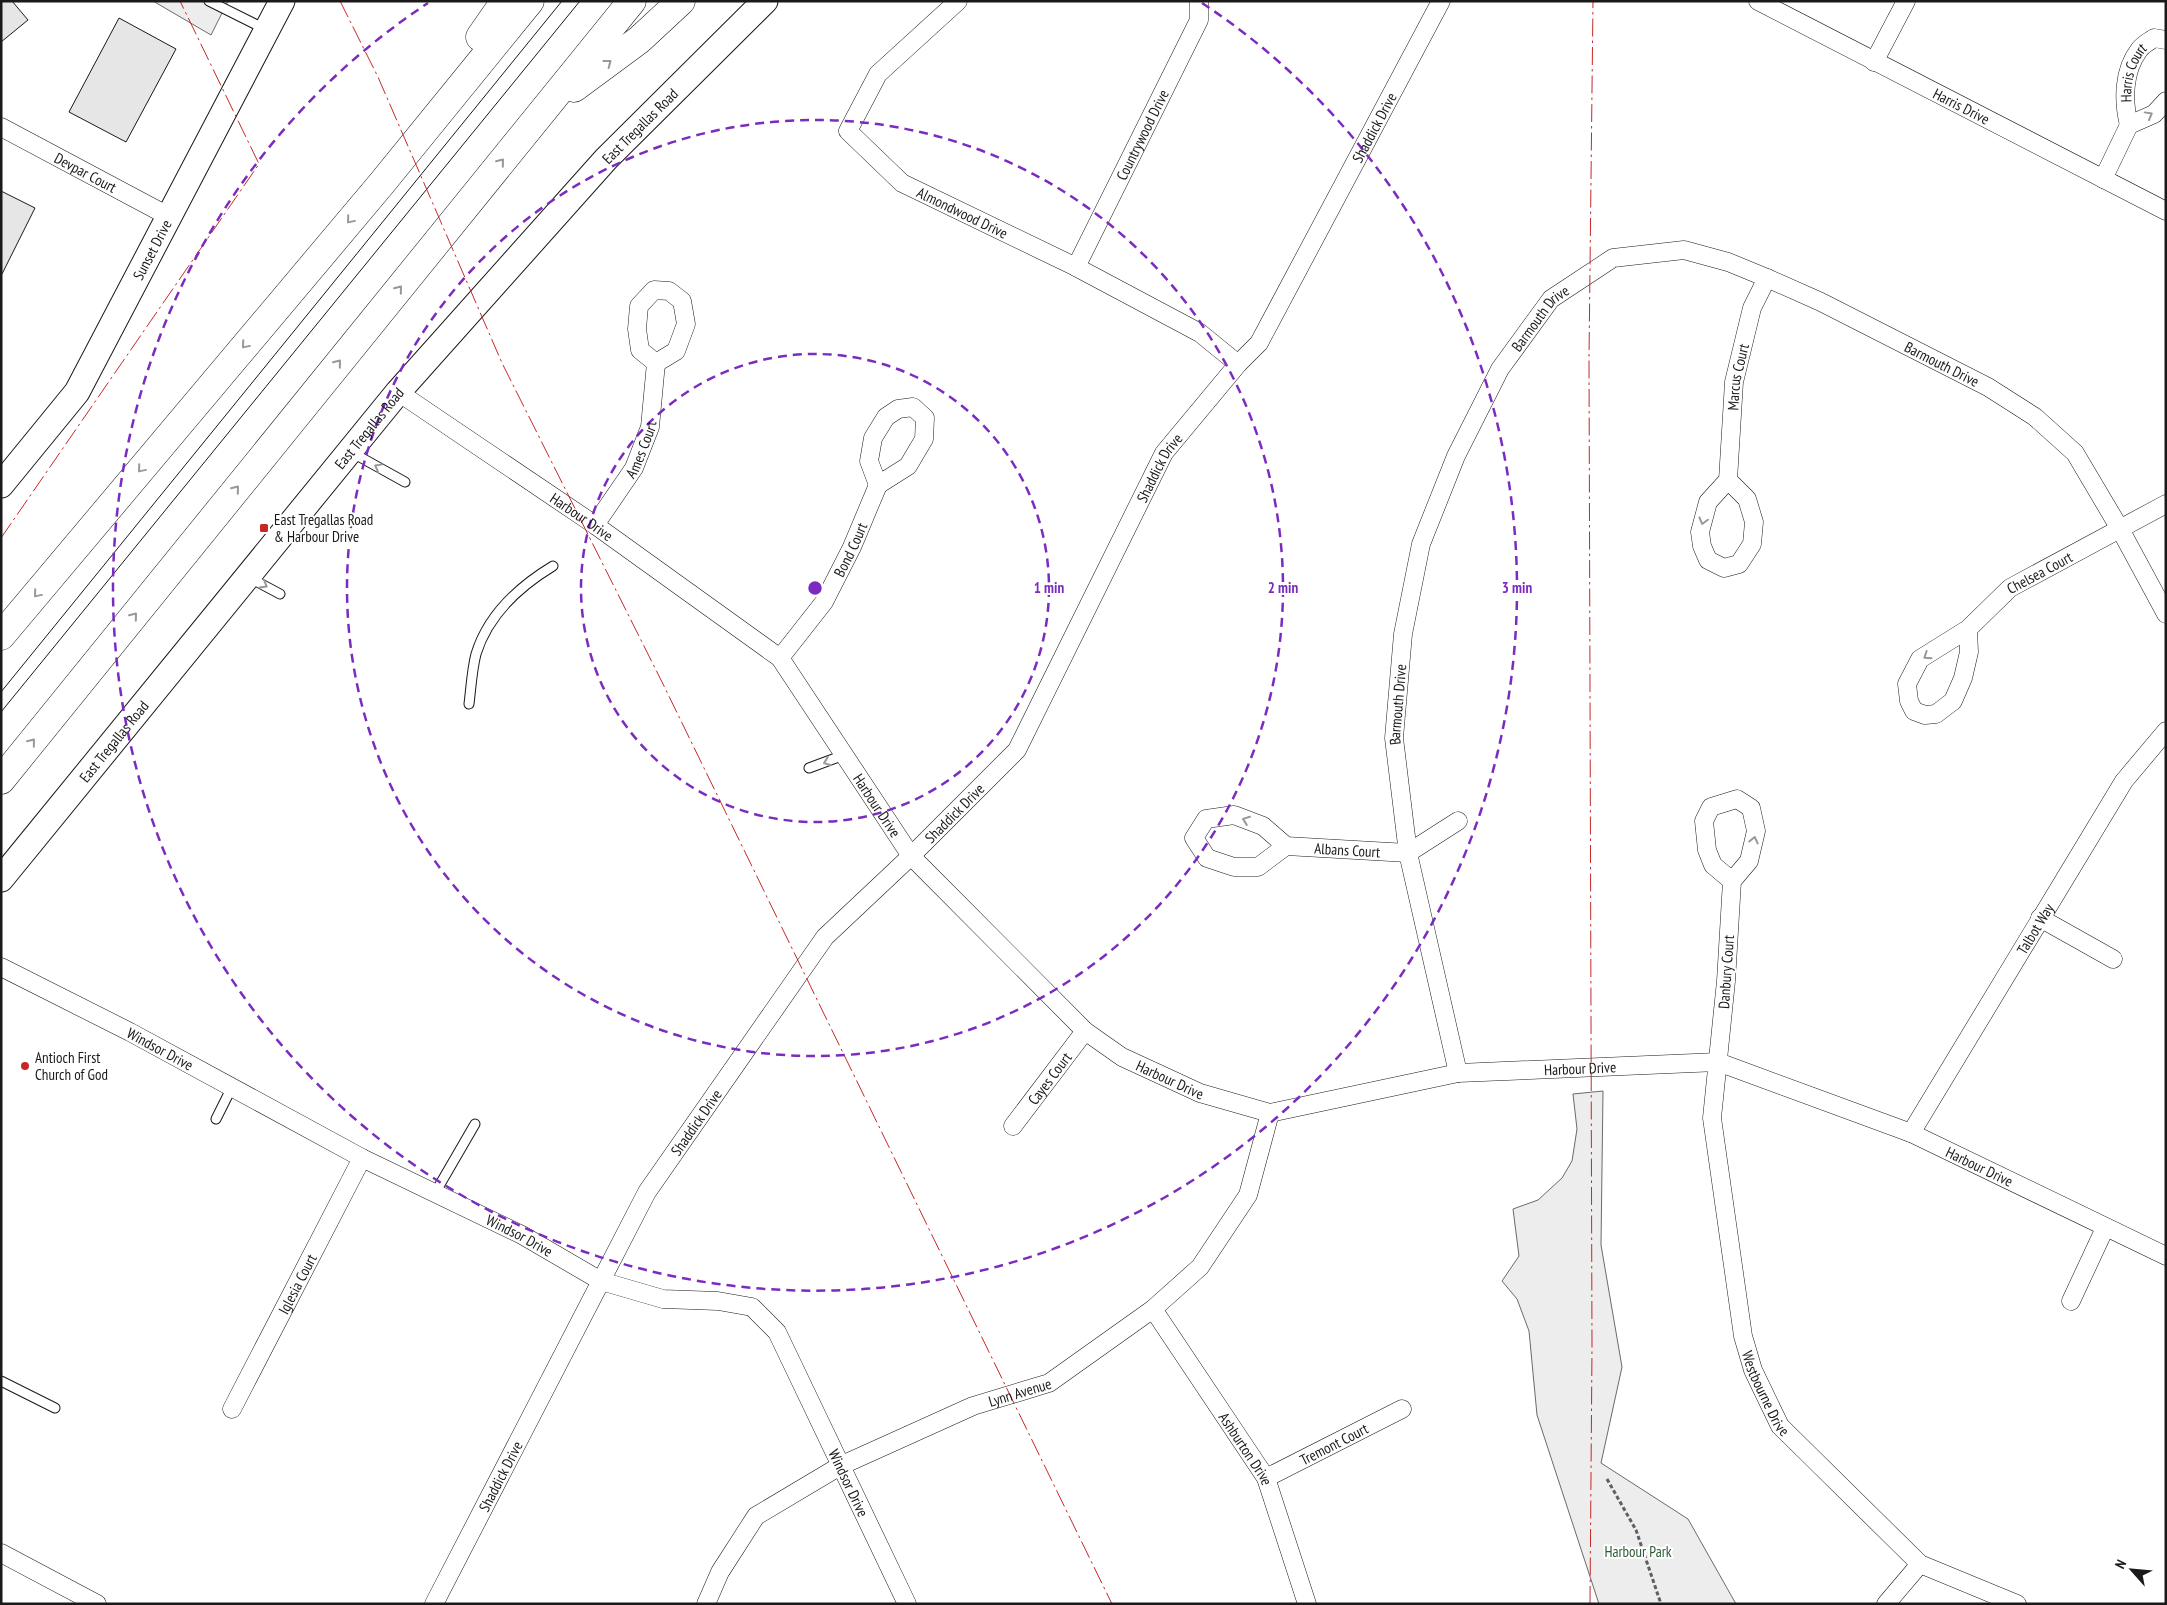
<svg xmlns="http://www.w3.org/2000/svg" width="2167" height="1605" font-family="'PT Sans Narrow',sans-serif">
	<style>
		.built { fill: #ededed; stroke: #6a6a6a }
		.building { fill: #e6e6e6; stroke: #1a1a1a }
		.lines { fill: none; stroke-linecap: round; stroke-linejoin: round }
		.lane-casing { stroke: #1a1a1a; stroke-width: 11 }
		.street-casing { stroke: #1a1a1a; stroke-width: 19 }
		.secondary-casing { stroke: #1a1a1a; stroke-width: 27 }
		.highway-casing { stroke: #1a1a1a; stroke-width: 29 }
		.path { stroke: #5f5f5f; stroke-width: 3; stroke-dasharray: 4 2.5; stroke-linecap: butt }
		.lane { stroke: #fff; stroke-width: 9 }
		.street { stroke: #fff; stroke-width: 18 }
		.secondary { stroke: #fff; stroke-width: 25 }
		.highway { stroke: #fff; stroke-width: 28 }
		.tram { stroke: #1a1a1a; stroke-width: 1 }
		.power { stroke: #c62828; stroke-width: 1; stroke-dasharray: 18 4 2.5 4; stroke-linecap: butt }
		.oneway { stroke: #989898 }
		.ring { fill: none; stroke: #7b2cbf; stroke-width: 2.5; stroke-dasharray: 9 6 }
		.poi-dot { fill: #c62828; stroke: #fff; stroke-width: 2 }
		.labels { text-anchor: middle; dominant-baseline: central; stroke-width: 4; stroke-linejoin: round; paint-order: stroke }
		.street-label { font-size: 15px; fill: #1a1a1a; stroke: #fff }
		.poi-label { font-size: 15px; fill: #1a1a1a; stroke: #fff; text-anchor: start }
		.park-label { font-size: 15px; fill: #2b5a34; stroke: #fff }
		.centre { fill: #7b2cbf; stroke: #fff; stroke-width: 2.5 }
		.ring-label { font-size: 15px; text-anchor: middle; font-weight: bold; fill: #7b2cbf; stroke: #fff; stroke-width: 4; stroke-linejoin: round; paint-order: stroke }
	</style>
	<rect width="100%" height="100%" fill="#fff"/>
	<!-- built -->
	<g class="built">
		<polygon points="153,1 228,1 211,35"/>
		<polygon points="1603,1091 1601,1245 1622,1367 1601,1463 1688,1519 1736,1604 1599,1604 1537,1415 1529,1331 1517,1299 1502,1281 1519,1256 1513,1209 1538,1200 1562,1178 1572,1161 1577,1129 1573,1094"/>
	</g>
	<!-- building -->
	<g class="building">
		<polygon points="1,1 12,1 28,20 1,42"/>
		<polygon points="119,18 176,49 126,142 69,112"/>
		<polygon points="1,191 35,208 2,274 1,274"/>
	</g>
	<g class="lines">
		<defs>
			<g id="lane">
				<polyline points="209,1 265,29"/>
				<polyline points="351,452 405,482"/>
				<polyline points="250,578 280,594"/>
				<path d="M469,704C471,688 472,669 476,654C488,615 520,586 553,566"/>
				<polyline points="809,768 844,755"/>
				<polyline points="216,1119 232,1087"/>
				<polyline points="435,1193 475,1124"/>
				<polyline points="1,1381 55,1408"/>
			</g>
			<g id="street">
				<path id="s1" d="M958,1L878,74L848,131L902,183L1076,267L1200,333L1238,364"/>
				<path id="s2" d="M1758,1L2166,211"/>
				<polyline points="1874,62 1906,1"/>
				<path id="s3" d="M2129,125C2123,101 2123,71 2139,50C2142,45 2150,41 2154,38L2166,40"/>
				<path id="s4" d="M1,127L170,217"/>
				<polyline points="2103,179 2129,125 2154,114 2166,101"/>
				<path id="s5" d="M1076,267L1199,20V1"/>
				<polygon points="654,290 669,291 682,301 686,324 676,351 656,363 640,350 637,329 639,306"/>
				<path id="s6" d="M398,392L595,525L780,658L911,856L1085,1031L1122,1057L1200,1093L1270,1113L1458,1073L1718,1062L1911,1133L2166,1256"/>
				<polygon points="913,407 925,418 924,439 908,466 878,485 869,461 873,438 886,417 898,409"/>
				<path id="s7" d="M1728,480L1747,499L1754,522L1752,544L1739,564L1724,568L1708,560L1702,546L1700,532L1708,502L1728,480L1734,382L1752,308L1767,278"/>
				<path id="s8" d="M595,525L634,468L650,427L656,363"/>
				<path id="s9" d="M1968,629L1969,652L1963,678L1953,701L1936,714L1925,715L1914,711L1909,701L1907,684L1920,659L1968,629L2010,588L2166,504"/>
				<path id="s10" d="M780,658L824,602L852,547L878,485"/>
				<path id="s11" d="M1286,846L1258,867H1234L1207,858L1194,838L1206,819L1234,815L1263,826L1286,846L1408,853L1458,821"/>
				<path id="s12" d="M1732,881L1713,865L1707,850L1704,821L1711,807L1737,799L1751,808L1756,831L1749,861L1732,881L1726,981L1712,1118L1743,1336L1753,1370L1780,1426L1920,1564L2017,1604"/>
				<polyline points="2040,918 2113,959"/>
				<path id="s13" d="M1,967L130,1032L362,1158L522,1235L601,1281L663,1299L718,1301L752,1307L777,1332L907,1604"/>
				<path id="s14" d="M1458,1073L1408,853L1394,738L1403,634L1421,544L1456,456L1500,369L1551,299L1613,258L1684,250L1728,262L1767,278L1821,302L1988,387L2035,417L2075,453L2120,529L2166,614"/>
				<path id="s15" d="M1013,1126L1085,1031"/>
				<path id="s16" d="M1911,1133L2124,781L2166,731"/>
				<polyline points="2071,1301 2105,1228"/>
				<path id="s17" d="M1153,1309L1266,1478L1307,1604"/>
				<path id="s18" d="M232,1409L362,1158"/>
				<path id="s19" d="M1266,1478L1402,1409"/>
				<polyline points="1,1553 97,1604"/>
				<path id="s20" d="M434,1604L647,1192L825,937L911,856L1017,750L1164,453L1238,364L1259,343L1441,1"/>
				<path id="s21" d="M706,1604L720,1572L756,1516L840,1466L973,1406L1049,1383L1153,1309L1200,1267L1248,1195L1270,1113"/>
				<polyline points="1886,1604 1920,1564"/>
			</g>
			<g id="secondary">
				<path id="s22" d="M1,485L77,392L282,1"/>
				<path id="s23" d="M1,879L398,392L606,159L765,1"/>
			</g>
			<g id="highway">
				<polyline points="480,37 505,1"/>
				<polyline points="574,88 639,40 681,1"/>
				<polyline points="1,636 382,183 530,1"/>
				<polyline points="1,780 632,1"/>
			</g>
		</defs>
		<!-- lane casing -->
		<use href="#lane" class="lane-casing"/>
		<!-- street casing -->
		<use href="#street" class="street-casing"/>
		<!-- secondary casing -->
		<use href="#secondary" class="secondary-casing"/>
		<!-- highway casing -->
		<use href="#highway" class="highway-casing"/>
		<!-- path -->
		<polyline class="path" points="1607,1479 1636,1530 1661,1604"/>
		<!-- lane -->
		<use href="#lane" class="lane"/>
		<!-- street -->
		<use href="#street" class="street"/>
		<!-- secondary -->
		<use href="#secondary" class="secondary"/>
		<!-- highway -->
		<use href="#highway" class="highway"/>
		<!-- tram -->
		<g class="tram">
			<polyline points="1,692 562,1"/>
			<polyline points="1,712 580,1"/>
		</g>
		<!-- power -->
		<g class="power">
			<polyline points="340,1 378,77 502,363 663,684 1112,1604"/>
			<polyline points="1,538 259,164 180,1"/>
			<polyline points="1590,1604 1592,1347 1589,358 1593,1"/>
		</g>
	</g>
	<!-- one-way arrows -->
	<defs><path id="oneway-chevron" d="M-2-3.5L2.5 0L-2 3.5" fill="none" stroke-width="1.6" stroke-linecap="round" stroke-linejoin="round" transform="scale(1.25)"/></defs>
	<g class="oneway">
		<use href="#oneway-chevron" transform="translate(608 63) rotate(-37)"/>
		<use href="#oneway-chevron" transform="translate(2149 115) rotate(-29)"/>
		<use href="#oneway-chevron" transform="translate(501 162) rotate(-51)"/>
		<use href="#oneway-chevron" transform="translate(350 220) rotate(130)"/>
		<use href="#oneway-chevron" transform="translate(399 289) rotate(-51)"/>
		<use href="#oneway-chevron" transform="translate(245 345) rotate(130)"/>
		<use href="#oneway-chevron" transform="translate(338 363) rotate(-51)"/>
		<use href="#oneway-chevron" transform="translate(378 467) rotate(-151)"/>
		<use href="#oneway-chevron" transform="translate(141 469) rotate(130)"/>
		<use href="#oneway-chevron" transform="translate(236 489) rotate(-51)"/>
		<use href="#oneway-chevron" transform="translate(1703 521) rotate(105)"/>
		<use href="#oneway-chevron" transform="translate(264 585) rotate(30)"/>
		<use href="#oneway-chevron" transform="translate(37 594) rotate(130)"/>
		<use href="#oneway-chevron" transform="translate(134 616) rotate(-51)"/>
		<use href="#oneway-chevron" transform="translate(1927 656) rotate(146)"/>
		<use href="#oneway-chevron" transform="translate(32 742) rotate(-51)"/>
		<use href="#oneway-chevron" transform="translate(827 762) rotate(159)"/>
		<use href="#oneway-chevron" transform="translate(1246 820) rotate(-159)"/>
		<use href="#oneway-chevron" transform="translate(1754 840) rotate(-77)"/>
	</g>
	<!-- distance rings -->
	<g class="ring">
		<circle cx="815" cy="588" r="234"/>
		<circle cx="815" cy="588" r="468"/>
		<path d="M1202 3A702 702 0 1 1 428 3"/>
	</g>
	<!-- markers -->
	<g class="poi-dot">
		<rect x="259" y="523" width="10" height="10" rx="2.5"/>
		<circle cx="25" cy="1066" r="5"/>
	</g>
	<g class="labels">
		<!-- street labels -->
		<g class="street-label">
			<text stroke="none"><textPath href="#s3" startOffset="54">Harris Court</textPath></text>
			<text stroke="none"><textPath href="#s2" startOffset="229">Harris Drive</textPath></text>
			<text stroke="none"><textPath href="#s23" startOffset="988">East Tregallas Road</textPath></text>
			<text stroke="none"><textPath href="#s20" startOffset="1764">Shaddick Drive</textPath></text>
			<text stroke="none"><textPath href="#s5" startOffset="148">Countrywood Drive</textPath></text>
			<text stroke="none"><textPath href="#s4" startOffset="96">Devpar Court</textPath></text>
			<text stroke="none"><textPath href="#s1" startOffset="315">Almondwood Drive</textPath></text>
			<text stroke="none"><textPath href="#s22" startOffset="281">Sunset Drive</textPath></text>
			<text stroke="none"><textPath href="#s14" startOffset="795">Barmouth Drive</textPath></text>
			<text stroke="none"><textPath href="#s14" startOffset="1245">Barmouth Drive</textPath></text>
			<text stroke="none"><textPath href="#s7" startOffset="324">Marcus Court</textPath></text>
			<text stroke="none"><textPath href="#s23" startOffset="582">East Tregallas Road</textPath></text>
			<text stroke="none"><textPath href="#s8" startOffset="89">Ames Court</textPath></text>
			<text stroke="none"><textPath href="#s20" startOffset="1359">Shaddick Drive</textPath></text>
			<text stroke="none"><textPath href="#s6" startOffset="222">Harbour Drive</textPath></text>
			<text stroke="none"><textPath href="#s10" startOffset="130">Bond Court</textPath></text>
			<text stroke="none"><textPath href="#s9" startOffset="324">Chelsea Court</textPath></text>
			<text stroke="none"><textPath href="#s14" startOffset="375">Barmouth Drive</textPath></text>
			<text stroke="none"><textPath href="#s23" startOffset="178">East Tregallas Road</textPath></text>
			<text stroke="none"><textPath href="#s6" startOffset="642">Harbour Drive</textPath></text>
			<text stroke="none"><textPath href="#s20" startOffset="954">Shaddick Drive</textPath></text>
			<text stroke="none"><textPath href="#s11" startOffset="285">Albans Court</textPath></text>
			<text stroke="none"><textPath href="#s16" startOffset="239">Talbot Way</textPath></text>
			<text transform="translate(1726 972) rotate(-86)">Danbury Court</text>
			<text stroke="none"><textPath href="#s13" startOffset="179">Windsor Drive</textPath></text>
			<text stroke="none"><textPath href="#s6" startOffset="1468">Harbour Drive</textPath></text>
			<text stroke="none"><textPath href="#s15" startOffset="60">Cayes Court</textPath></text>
			<text stroke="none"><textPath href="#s6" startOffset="1048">Harbour Drive</textPath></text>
			<text stroke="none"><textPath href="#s20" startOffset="549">Shaddick Drive</textPath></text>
			<text stroke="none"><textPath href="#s6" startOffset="1888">Harbour Drive</textPath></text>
			<text stroke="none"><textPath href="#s13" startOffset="584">Windsor Drive</textPath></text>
			<text stroke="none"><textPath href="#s18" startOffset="141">Iglesia Court</textPath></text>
			<text stroke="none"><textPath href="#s21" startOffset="394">Lynn Avenue</textPath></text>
			<text stroke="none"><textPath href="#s12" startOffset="730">Westbourne Drive</textPath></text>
			<text stroke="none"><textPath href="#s19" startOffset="76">Tremont Court</textPath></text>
			<text stroke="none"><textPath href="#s17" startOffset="168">Ashburton Drive</textPath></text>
			<text stroke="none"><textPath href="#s20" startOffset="144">Shaddick Drive</textPath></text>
			<text stroke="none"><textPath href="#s13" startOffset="1034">Windsor Drive</textPath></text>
		</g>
		<!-- poi labels -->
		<g class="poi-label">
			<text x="274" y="519">East Tregallas Road<tspan x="274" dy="17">&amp; Harbour Drive</tspan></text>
			<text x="35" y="1057">Antioch First<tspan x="35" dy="17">Church of God</tspan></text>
		</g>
		<!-- park labels -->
		<g class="park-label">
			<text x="1638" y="1551">Harbour Park</text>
		</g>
	</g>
	<circle cx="815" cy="588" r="8" class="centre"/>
	<g class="ring-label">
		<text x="1049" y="593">1 min</text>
		<text x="1283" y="593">2 min</text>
		<text x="1517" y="593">3 min</text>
	</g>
	<!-- border -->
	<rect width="2167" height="1605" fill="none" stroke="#1a1a1a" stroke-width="5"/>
	<!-- north arrow -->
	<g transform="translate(2132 1570) rotate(297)" stroke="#ffffff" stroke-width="4" paint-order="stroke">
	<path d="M0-4L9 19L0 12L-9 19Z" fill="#1a1a1a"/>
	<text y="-8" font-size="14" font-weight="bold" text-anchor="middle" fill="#1a1a1a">N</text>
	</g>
</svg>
